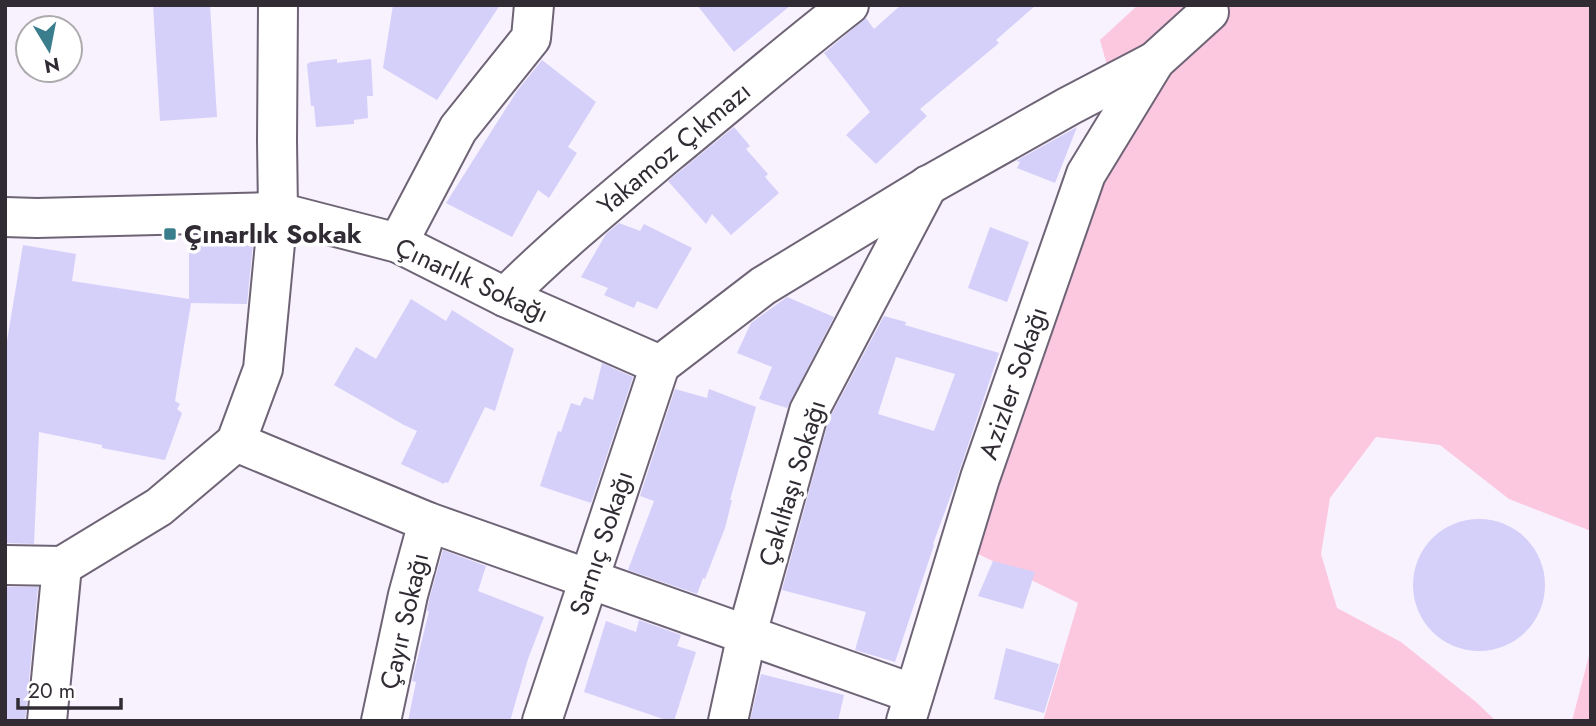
<svg xmlns="http://www.w3.org/2000/svg" width="1596" height="726" font-family="Jost,sans-serif">
	<style>
		.green { fill: #fbc8e0 }
		.building { fill: #d5d0fa; fill-rule: evenodd }
		.lines { fill: none; stroke-linecap: round; stroke-linejoin: round }
		.street-casing { stroke: #6e6476; stroke-width: 42 }
		.street { stroke: #fff; stroke-width: 38 }
		.poi-dot { fill: #3a7e8d; stroke: #fff; stroke-width: 2.5 }
		.labels { text-anchor: middle; dominant-baseline: central; stroke-width: 7; stroke-linejoin: round; paint-order: stroke }
		.street-label { font-size: 26px; fill: #312c34; stroke: #fff }
		.poi-label { font-size: 26px; font-weight: bold; fill: #312c34; stroke: #fff; text-anchor: start }
	</style>
	<rect width="100%" height="100%" fill="#f8f1fe"/>
	<!-- green -->
	<g class="green">
		<polygon points="1138,5 1591,5 1591,531 1509,499 1440,445 1376,437 1330,498 1321,554 1337,608 1401,642 1476,702 1496,721 1043,721 1078,603 970,550 1117,101 1100,40"/>
		<polygon points="1591,648 1591,721 1572,721"/>
	</g>
	<!-- building -->
	<g class="building">
		<polygon points="153,5 210,5 217,117 160,121"/>
		<polygon points="393,5 500,5 437,100 383,68"/>
		<polygon points="697,5 791,5 734,52"/>
		<polygon points="901,5 1036,5 996,40 999,43 920,109 927,116 876,164 846,135 870,112 824,53 866,18 874,29"/>
		<polygon points="337,59 337,63 371,59 373,96 367,96 368,118 354,120 354,124 316,127 314,106 311,106 307,64 311,62"/>
		<polygon points="542,60 596,102 568,147 577,153 549,198 538,190 512,237 446,203 517,91"/>
		<polygon points="734,127 750,146 746,149 768,174 765,177 779,193 731,235 712,214 706,224 668,181"/>
		<polygon points="1077,127 1055,183 1017,168 1020,162 1016,161"/>
		<polygon points="619,223 640,231 644,224 692,248 657,309 637,301 634,308 604,295 608,288 581,277 606,234"/>
		<polygon points="990,227 1029,242 1007,302 968,288"/>
		<polygon points="253,244 247,304 191,303 175,401 180,404 177,409 182,413 165,460 102,448 102,445 39,432 34,544 5,543 5,353 23,245 76,254 72,281 189,299 189,245"/>
		<polygon points="787,297 834,317 787,408 759,399 772,367 737,353 751,323"/>
		<polygon points="411,299 446,321 452,310 514,349 495,411 485,407 448,483 445,482 444,484 401,464 417,431 404,425 334,385 356,347 376,359"/>
		<path d="M884,316L906,322L905,325L999,353L955,484L933,544L934,545L895,662L855,650L866,612L782,590L829,419ZM896,357L955,374L934,431L878,414Z"/>
		<polygon points="602,363 633,377 591,503 540,486 558,431 561,432 571,403 580,406 584,397 593,400"/>
		<polygon points="675,389 707,398 709,389 756,407 730,500 732,500 725,528 705,579 703,578 697,594 628,570 654,501 640,496"/>
		<circle cx="1479" cy="585" r="66"/>
		<polygon points="443,550 486,566 478,591 544,617 528,659 510,721 408,721 416,682 412,681 429,611 427,611 429,600"/>
		<polygon points="993,561 1035,572 1023,609 978,596"/>
		<polygon points="5,587 38,587 25,721 5,721"/>
		<polygon points="639,620 681,635 677,646 696,652 674,721 669,721 584,692 606,621 636,632"/>
		<polygon points="1006,648 1059,664 1044,713 994,699"/>
		<polygon points="761,674 844,695 838,721 750,721"/>
	</g>
	<g class="lines">
		<defs>
			<g id="street">
				<polyline points="5,217 37,218 278,212 398,243 505,297 660,365"/>
				<polyline points="398,243 458,129 531,38 534,5"/>
				<path d="M505,297C556,246 612,200 668,153C728,104 787,53 849,5"/>
				<polyline points="660,365 763,286 929,185 1069,106 1155,61"/>
				<polyline points="236,442 428,522 914,694"/>
				<polyline points="5,565 62,566"/>
				<polyline points="62,566 159,507 236,442 263,369 278,212 277,140 278,5"/>
				<polyline points="47,721 62,566"/>
				<polyline points="381,721 408,595 428,522"/>
				<polyline points="542,721 660,365"/>
				<polyline points="728,721 747,634 809,411 928,185"/>
				<polyline points="906,721 980,478 1086,174 1155,61 1209,12"/>
			</g>
		</defs>
		<!-- street casing -->
		<use href="#street" class="street-casing"/>
		<!-- street -->
		<use href="#street" class="street"/>
	</g>
	<!-- markers -->
	<rect class="poi-dot" x="163" y="227" width="14" height="14" rx="3.5"/>
	<g class="labels">
		<!-- street labels -->
		<g class="street-label">
			<text transform="translate(674 148) rotate(-40)">Yakamoz Çıkmazı</text>
			<text transform="translate(472 280) rotate(25)">Çınarlık Sokağı</text>
			<text transform="translate(1013 383) rotate(-71)">Azizler Sokağı</text>
			<text transform="translate(792 483) rotate(-73)">Çakıltaşı Sokağı</text>
			<text transform="translate(601 543) rotate(-72)">Sarnıç Sokağı</text>
			<text transform="translate(404 621) rotate(-77)">Çayır Sokağı</text>
		</g>
		<!-- poi labels -->
		<g class="poi-label">
			<text x="184" y="234">Çınarlık Sokak</text>
		</g>
	</g>
	<!-- border -->
	<rect width="1596" height="726" fill="none" stroke="#312c34" stroke-width="14"/>
	<!-- north arrow -->
	<g transform="translate(49 49) rotate(170)"><circle r="33" fill="#ffffff" stroke="#adabae" stroke-width="2"/>
	<path d="M0-5L12 26L0 18L-12 26Z" fill="#3a7e8d"/>
	<text y="-10" font-size="19" font-weight="bold" text-anchor="middle" fill="#312c34">N</text>
	</g>
	<!-- scale -->
	<path d="M18 698v10h103v-10" fill="none" stroke="#312c34" stroke-width="3.5"/>
	<text x="28" y="698" font-size="21" fill="#312c34" stroke="#ffffff" stroke-width="5" paint-order="stroke">20 m</text>
</svg>
